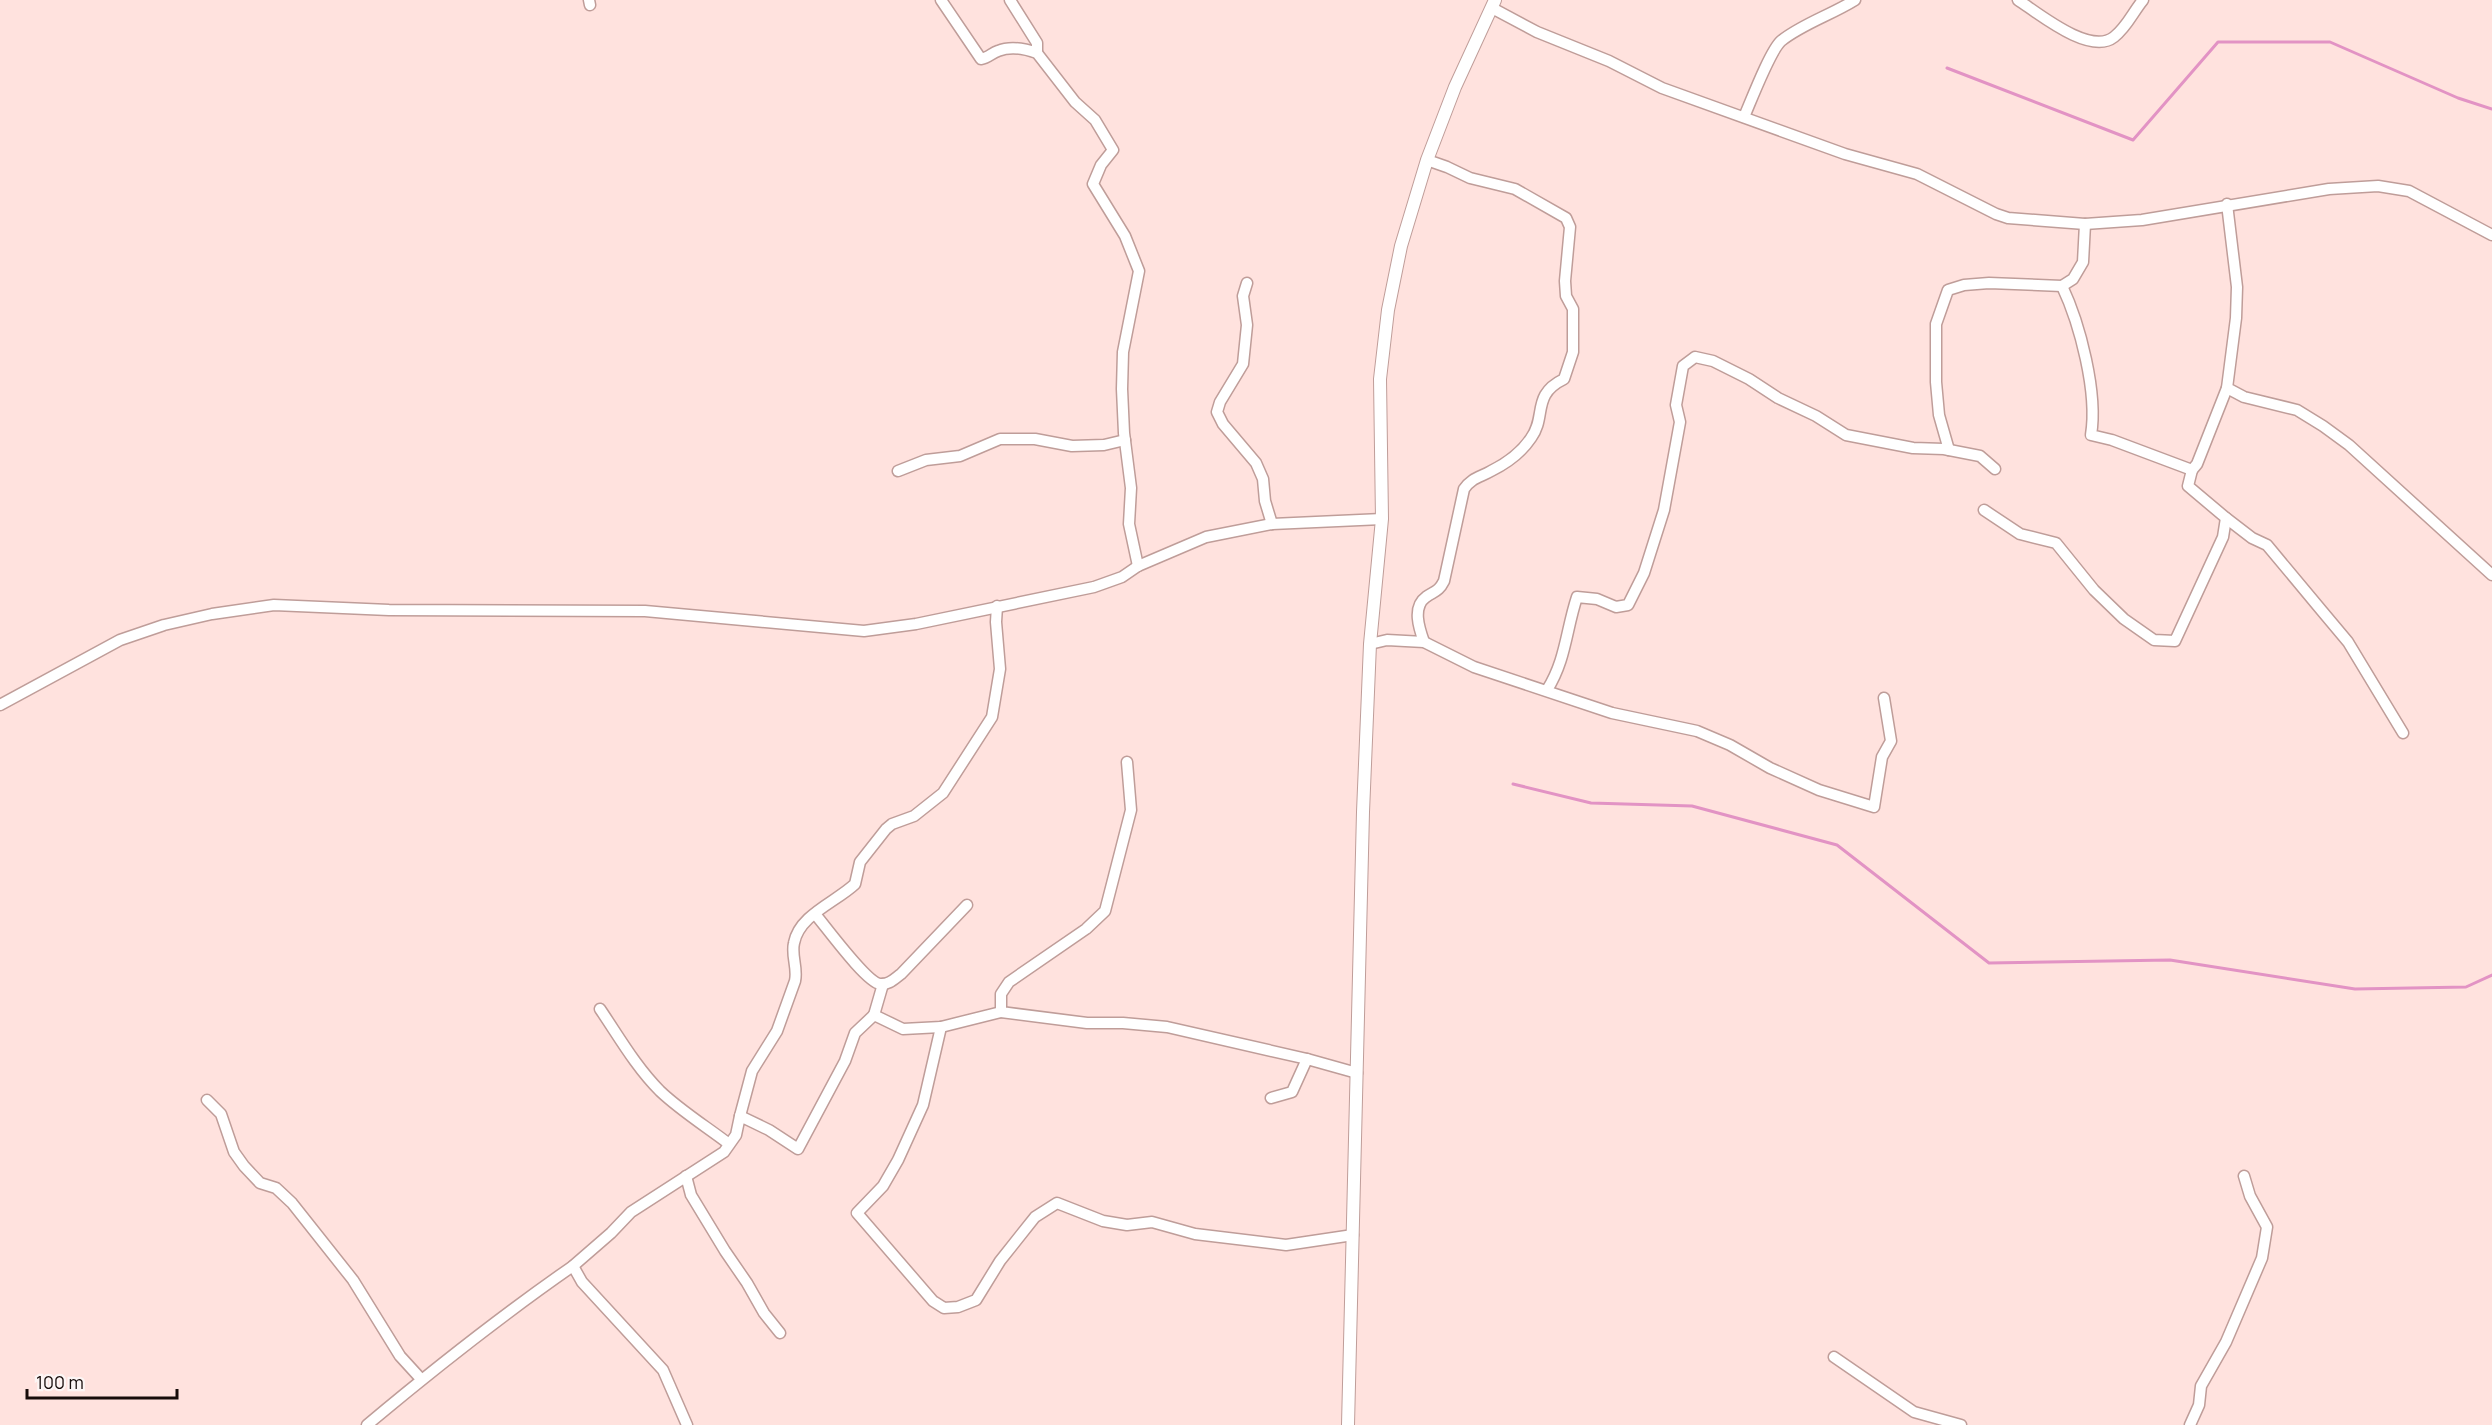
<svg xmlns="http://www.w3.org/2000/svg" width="2492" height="1425" font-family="Manrope,sans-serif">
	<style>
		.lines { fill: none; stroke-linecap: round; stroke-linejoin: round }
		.stream { stroke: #e293c4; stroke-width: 3 }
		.minor-casing { stroke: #bf9d99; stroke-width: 13 }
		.major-casing { stroke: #bf9d99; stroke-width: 14 }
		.minor { stroke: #fff; stroke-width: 10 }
		.major { stroke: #fff; stroke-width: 12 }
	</style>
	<rect width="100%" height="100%" fill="#ffe2de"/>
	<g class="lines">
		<!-- stream -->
		<g class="stream">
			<polyline points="1947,68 2133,140 2218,42 2330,42 2458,98 2492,109"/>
			<polyline points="1513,784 1591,803 1692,806 1837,845 1989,963 2170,960 2355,989 2466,987 2492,975"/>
		</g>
		<defs>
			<g id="minor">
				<polyline points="589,0 590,5"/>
				<path d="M941,0L981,59C988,58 992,53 998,51C1010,46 1026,49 1037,53L1075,102L1095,120L1113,150L1101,165L1093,184L1125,236L1139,271L1123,352L1122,389L1124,433L1131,488L1129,524L1138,566"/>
				<polyline points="1010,0 1037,43 1037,53"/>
				<path d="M2018,0C2038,13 2090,56 2114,37C2127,27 2133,12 2143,0"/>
				<polyline points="1492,8 1537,32 1609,61 1662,88 1845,154 1917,174 1996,214 2008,218 2085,224 2142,220 2329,189 2378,186 2409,191 2492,235"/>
				<path d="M1744,117C1751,101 1770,51 1781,41C1802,24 1831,15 1855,0"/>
				<polyline points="2227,204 2237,287 2236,318 2227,388 2244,397 2297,410 2323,426 2349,445 2492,575"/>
				<polyline points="1247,283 1243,296 1247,325 1243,364 1220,402 1217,412 1223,424 1256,463 1263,479 1265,501 1272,524"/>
				<path d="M2062,286C2080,324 2098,393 2091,435L2112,440L2192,470L2197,464L2227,388"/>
				<polyline points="1949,450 1939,415 1936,382 1936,324 1948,290 1964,285 1989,283 2062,286 2073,279 2083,262 2085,224"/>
				<polyline points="898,471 926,460 960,456 1000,439 1035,439 1072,446 1104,445 1125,440"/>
				<polyline points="1984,510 2020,534 2056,543 2094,590 2124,619 2154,640 2175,641 2223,537 2226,518 2188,486 2192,470"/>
				<polyline points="2226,518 2252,538 2267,545 2322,611 2348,642 2403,733"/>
				<path d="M1424,642C1419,628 1412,607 1426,597C1435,591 1439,591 1444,581L1464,489C1471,478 1481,477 1491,471C1507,463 1521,453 1531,438C1547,416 1531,395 1564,379L1573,352V309L1566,296L1565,281L1570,227L1566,218L1515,189L1470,178L1447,167L1427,160"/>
				<polyline points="1370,644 1387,640 1424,642 1474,667 1612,713 1697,731 1730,745 1770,768 1819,790 1874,807 1882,757 1891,741 1884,698"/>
				<path d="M1547,690C1566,660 1566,630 1577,597L1597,599L1616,607L1628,605L1644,573L1664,510L1680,422L1676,405L1683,366L1695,357L1713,361L1749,379L1778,398L1816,416L1846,435L1913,448L1944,449L1980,456L1995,469"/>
				<polyline points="0,705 120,640 164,625 212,614 274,605 389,610 645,611 864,631 916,624 1094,587 1122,577 1138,566 1206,537 1272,524 1382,519"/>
				<polyline points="1127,762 1131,810 1105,911 1086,929 1009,982 1001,994 1001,1012 1087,1023 1123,1023 1167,1027 1307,1059 1357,1073"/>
				<path d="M815,914C827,928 866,982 880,984C889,985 894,979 901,974L967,905"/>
				<path d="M600,1009C619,1037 636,1067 660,1091C681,1111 707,1127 729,1144"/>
				<polyline points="874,1015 883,984"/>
				<polyline points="941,1027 923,1105 898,1160 883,1186 857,1213 933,1301 944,1308 958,1307 976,1300 1000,1261 1035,1217 1057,1203 1103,1221 1127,1225 1152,1222 1195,1234 1286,1245 1353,1235"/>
				<polyline points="1271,1098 1292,1092 1307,1059"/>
				<polyline points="207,1100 221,1114 234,1152 244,1166 260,1183 276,1188 292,1203 353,1280 400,1356 421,1379"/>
				<path d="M740,1116L752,1071L777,1031L795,981C798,968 791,956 794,943C799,915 836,902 855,884L860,862L886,829L892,824L914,816L943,793L992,717L1000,669L996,622L997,606"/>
				<polyline points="686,1176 691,1195 725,1251 747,1283 764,1313 780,1333"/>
				<polyline points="573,1266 611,1233 631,1212 724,1152 736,1135 740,1116 769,1130 798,1149 845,1061 855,1033 874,1015 903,1029 941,1027 1001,1012"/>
				<polyline points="1834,1357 1914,1412 1961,1425"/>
				<path d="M367,1425C434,1369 501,1316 573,1266L582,1282L663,1370L687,1425"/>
				<polyline points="2190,1425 2199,1405 2201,1386 2226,1342 2262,1258 2267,1227 2250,1196 2244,1176"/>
			</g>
			<polyline id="major" points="1348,1425 1363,812 1370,644 1382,519 1380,379 1388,310 1401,246 1427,160 1455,87 1495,0"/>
		</defs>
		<!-- minor casing -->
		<use href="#minor" class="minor-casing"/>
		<!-- major casing -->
		<use href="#major" class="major-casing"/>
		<!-- minor -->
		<use href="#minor" class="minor"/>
		<!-- major -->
		<use href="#major" class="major"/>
	</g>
	<!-- scale -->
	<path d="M27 1389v9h150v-9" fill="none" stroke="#170c0a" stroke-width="3"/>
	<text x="36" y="1389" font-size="18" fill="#170c0a" stroke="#fcf5f4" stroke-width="4.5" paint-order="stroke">100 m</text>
</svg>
